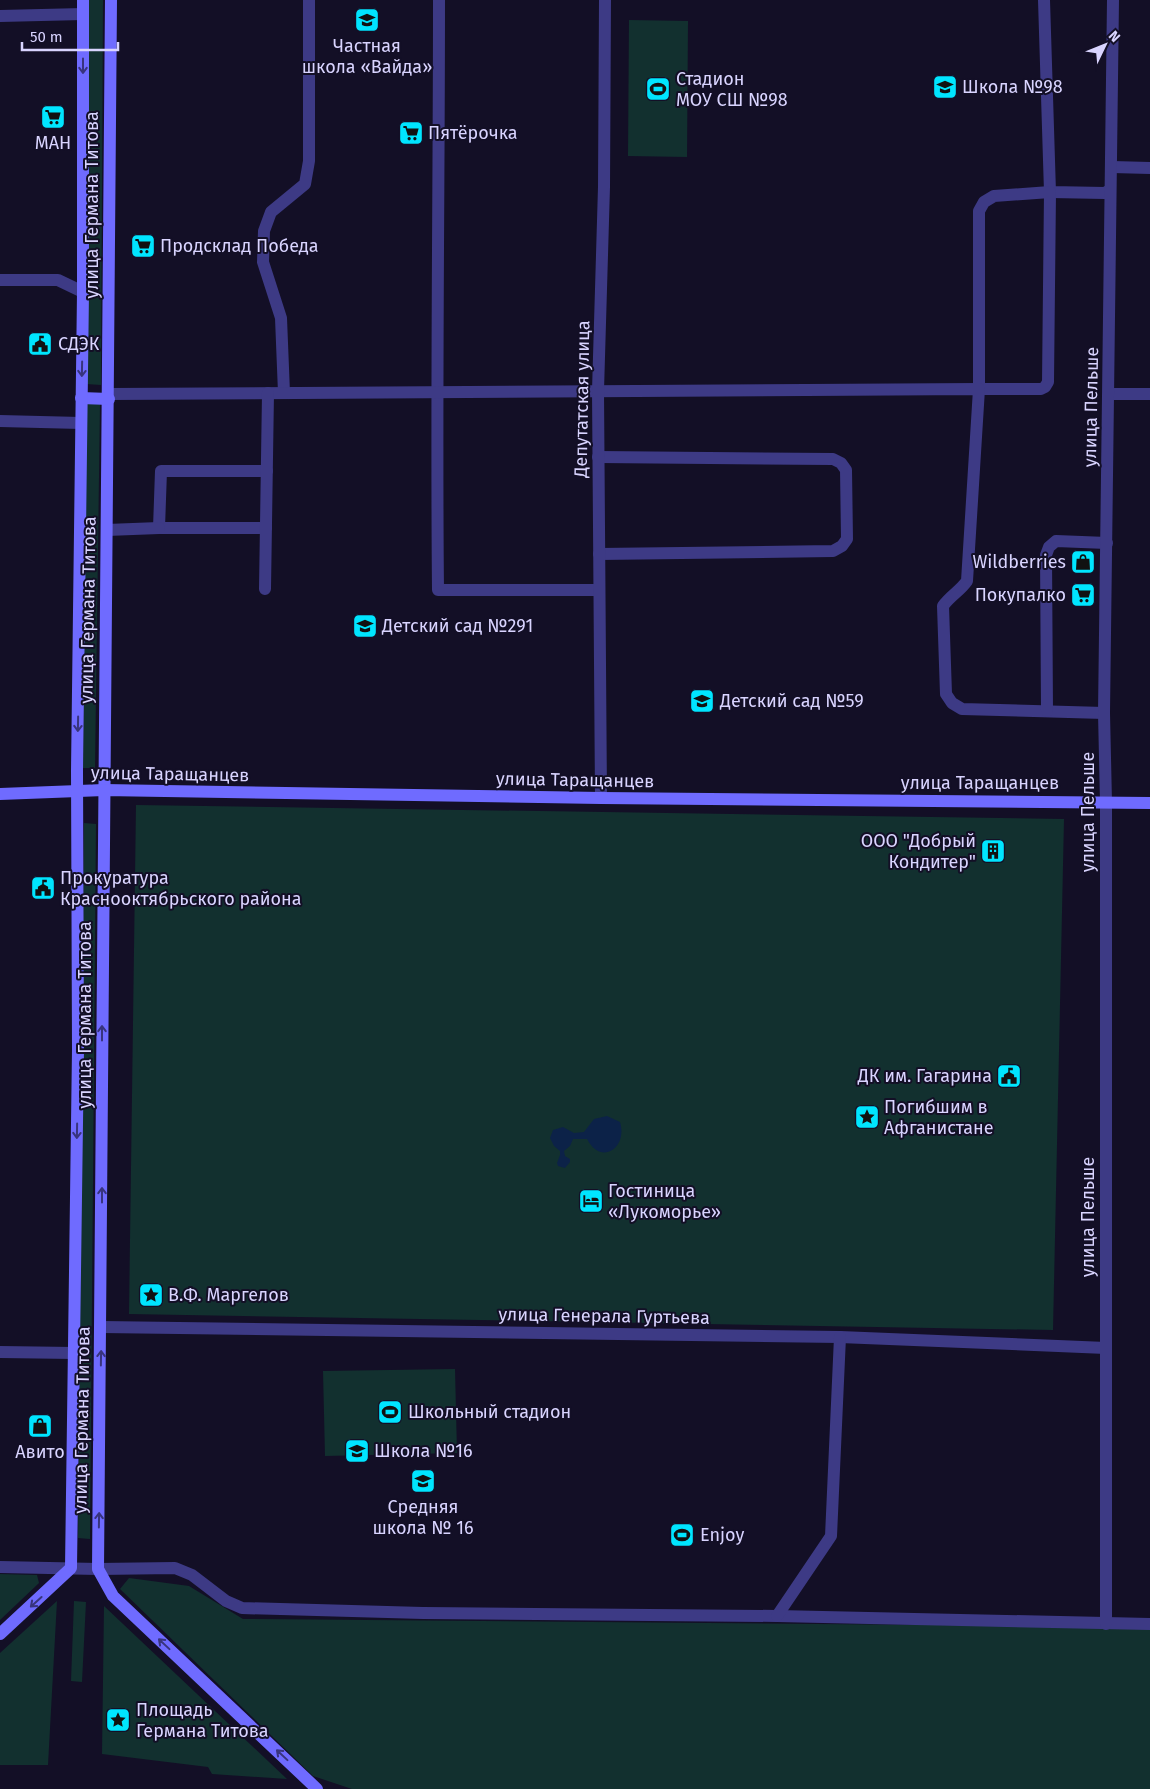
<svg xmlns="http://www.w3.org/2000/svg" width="1150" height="1789" font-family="'Fira Sans',sans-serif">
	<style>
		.green { fill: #12302f }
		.water { fill: #0c2248 }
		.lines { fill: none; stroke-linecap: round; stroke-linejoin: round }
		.street { stroke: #3d3a85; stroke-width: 12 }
		.secondary { stroke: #6f6bff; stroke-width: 12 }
		.oneway { stroke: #38347d }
		.labels { text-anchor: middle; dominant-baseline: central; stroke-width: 4; stroke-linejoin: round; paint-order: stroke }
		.poi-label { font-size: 18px; fill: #d9d4ff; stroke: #130f26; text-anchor: start }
		.street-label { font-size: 18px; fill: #d9d4ff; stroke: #130f26 }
	</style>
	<rect width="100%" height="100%" fill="#130f26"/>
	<!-- green -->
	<g class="green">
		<polygon points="88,0 103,0 101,385 86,384"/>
		<polygon points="629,20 688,21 687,157 628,156"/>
		<polygon points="86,403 100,404 95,768 83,768"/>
		<polygon points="136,805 1064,819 1053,1330 129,1314"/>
		<polygon points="84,823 96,824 90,1539 78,1538"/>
		<polygon points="455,1369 457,1453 325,1456 323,1371"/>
		<polygon points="0,1574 37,1575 39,1583 0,1620"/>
		<polygon points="129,1578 189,1586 243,1619 1150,1627 1150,1789 352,1789 313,1776 120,1589"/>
		<polygon points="57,1601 48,1765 0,1765 0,1653"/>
		<polygon points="74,1601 86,1602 82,1682 71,1681"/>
		<polygon points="104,1606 287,1779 212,1774 208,1767 102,1754"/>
	</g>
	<!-- water -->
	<path class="water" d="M607,1116L620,1122C628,1148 601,1166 587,1139H573L570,1146L564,1151L565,1156L570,1159V1162L565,1168L558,1166L557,1163L560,1155V1151L554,1146L550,1138L553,1130L563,1127L574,1133L584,1132L594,1119Z"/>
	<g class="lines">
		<!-- street -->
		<g class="street">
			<path d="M439,0C439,197 436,393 438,590H599"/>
			<polyline points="1044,0 1050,192 1105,193 1110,190"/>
			<polyline points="0,16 83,14"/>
			<polyline points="1112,167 1150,168"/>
			<polygon points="1050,192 1048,382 1045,387 1041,389 979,389 979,211 984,202 994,196"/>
			<polyline points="0,280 58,280 83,292"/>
			<polyline points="284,393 281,318 263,262 264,231 271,212 305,184 309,161 309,0"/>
			<path d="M109,394L979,389L967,581C960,591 950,596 943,606L946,694L952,703L962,709L1104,713"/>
			<polyline points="1109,394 1150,394"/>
			<polyline points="0,421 81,423"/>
			<polyline points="598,457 833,459 841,463 846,470 847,539 842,546 833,551 599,554"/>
			<polyline points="266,528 159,528 161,471 267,471"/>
			<polyline points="107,530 159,528"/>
			<polyline points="265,589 268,393"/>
			<polyline points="1047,711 1046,555 1049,547 1056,541 1107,543"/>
			<polyline points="601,798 598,391 604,187 605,0"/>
			<polyline points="101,1327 840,1337 1106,1348"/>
			<polyline points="0,1352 74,1353"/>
			<polyline points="0,1567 98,1569 175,1568 192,1575 226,1601 242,1608 423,1613 777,1616 1150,1624"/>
			<polyline points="777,1616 831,1536 840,1337"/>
			<polyline points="1106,1624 1106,802 1104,713 1113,0"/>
		</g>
		<!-- secondary -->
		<g class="secondary">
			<polyline points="111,0 98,1569 113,1596 317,1789"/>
			<polyline points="81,398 109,399"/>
			<polyline points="0,794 104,790 601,798 1150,803"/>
			<polyline points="0,1634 71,1568 78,1049 77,771 83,292 83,0"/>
		</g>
	</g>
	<!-- one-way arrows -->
	<defs><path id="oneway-shaft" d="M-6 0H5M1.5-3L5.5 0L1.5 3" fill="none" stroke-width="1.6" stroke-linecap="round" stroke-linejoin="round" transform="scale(1.25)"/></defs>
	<g class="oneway">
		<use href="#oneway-shaft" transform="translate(83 66) rotate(90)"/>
		<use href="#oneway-shaft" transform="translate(82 369) rotate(91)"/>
		<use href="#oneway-shaft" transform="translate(78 724) rotate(91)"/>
		<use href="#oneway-shaft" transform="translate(102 1033) rotate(-90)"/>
		<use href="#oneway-shaft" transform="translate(77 1131) rotate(91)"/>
		<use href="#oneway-shaft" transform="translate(102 1195) rotate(-90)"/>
		<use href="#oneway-shaft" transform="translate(101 1358) rotate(-89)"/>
		<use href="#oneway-shaft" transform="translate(99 1520) rotate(-89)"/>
		<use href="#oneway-shaft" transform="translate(36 1602) rotate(138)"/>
		<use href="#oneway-shaft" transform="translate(164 1644) rotate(-137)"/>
		<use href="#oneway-shaft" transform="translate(282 1755) rotate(-137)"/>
	</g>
	<!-- icons -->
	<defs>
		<symbol id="school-square" viewBox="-11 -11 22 22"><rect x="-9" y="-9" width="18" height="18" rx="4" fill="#00e5ff" stroke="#130f26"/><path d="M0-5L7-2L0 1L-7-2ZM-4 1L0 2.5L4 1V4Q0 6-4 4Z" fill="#111"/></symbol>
		<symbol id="stadium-square" viewBox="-11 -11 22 22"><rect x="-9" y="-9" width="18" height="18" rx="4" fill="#00e5ff" stroke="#130f26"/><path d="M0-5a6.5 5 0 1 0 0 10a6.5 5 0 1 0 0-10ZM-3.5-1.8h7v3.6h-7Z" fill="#111"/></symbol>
		<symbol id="supermarket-square" viewBox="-11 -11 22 22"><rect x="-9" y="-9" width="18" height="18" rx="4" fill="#00e5ff" stroke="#130f26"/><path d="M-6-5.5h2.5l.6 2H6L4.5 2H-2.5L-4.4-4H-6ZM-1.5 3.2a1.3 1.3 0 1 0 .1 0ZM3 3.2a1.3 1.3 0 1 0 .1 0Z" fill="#111"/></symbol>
		<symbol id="civic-square" viewBox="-11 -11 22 22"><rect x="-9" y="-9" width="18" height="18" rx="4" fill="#00e5ff" stroke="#130f26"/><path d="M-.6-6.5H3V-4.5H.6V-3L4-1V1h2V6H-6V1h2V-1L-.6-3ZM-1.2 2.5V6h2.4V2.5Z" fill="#111"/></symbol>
		<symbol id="shop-square" viewBox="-11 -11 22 22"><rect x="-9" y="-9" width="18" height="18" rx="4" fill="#00e5ff" stroke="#130f26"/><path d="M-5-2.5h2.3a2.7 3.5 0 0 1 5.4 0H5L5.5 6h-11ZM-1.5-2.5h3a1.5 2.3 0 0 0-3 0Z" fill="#111"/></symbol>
		<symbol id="building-square" viewBox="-11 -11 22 22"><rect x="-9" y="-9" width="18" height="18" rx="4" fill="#00e5ff" stroke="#130f26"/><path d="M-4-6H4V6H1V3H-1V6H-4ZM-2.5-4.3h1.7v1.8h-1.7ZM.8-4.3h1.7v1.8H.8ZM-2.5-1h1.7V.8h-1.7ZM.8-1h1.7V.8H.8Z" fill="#111"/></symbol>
		<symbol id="sight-square" viewBox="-11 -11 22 22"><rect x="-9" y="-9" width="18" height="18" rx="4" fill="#00e5ff" stroke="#130f26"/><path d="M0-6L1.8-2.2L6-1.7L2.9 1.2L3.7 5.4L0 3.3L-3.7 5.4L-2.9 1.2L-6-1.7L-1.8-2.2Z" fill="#111"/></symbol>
		<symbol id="hotel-square" viewBox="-11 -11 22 22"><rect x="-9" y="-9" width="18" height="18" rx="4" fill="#00e5ff" stroke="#130f26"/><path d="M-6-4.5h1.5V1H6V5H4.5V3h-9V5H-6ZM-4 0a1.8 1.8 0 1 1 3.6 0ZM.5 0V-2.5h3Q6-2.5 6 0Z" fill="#111"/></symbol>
	</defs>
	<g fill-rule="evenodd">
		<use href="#school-square" x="353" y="6" width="28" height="28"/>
		<use href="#school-square" x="931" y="73" width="28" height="28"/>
		<use href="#stadium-square" x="644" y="75" width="28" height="28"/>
		<use href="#supermarket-square" x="39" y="103" width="28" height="28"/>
		<use href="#supermarket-square" x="397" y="119" width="28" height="28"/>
		<use href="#supermarket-square" x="129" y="232" width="28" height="28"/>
		<use href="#civic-square" x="26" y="330" width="28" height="28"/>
		<use href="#shop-square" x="1069" y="548" width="28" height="28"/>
		<use href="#supermarket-square" x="1069" y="581" width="28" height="28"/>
		<use href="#school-square" x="351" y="612" width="28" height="28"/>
		<use href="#school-square" x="688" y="687" width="28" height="28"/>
		<use href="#building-square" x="979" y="837" width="28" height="28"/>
		<use href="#civic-square" x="29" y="874" width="28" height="28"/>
		<use href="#civic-square" x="995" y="1062" width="28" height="28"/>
		<use href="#sight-square" x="853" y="1103" width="28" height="28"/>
		<use href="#hotel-square" x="577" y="1187" width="28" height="28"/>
		<use href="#sight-square" x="137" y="1281" width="28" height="28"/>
		<use href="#stadium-square" x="376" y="1398" width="28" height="28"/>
		<use href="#shop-square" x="26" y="1412" width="28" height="28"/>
		<use href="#school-square" x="343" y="1437" width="28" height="28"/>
		<use href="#school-square" x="409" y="1467" width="28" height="28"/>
		<use href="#stadium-square" x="668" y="1521" width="28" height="28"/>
		<use href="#sight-square" x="104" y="1706" width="28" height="28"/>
	</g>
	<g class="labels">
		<!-- poi labels -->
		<g class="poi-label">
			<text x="367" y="46" text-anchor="middle">Частная<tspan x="367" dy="21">школа «Вайда»</tspan></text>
			<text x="676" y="79">Стадион<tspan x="676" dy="21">МОУ СШ №98</tspan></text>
			<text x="962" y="87">Школа №98</text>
			<text x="428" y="133">Пятёрочка</text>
			<text x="53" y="143" text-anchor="middle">МАН</text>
			<text x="160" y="246">Продсклад Победа</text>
			<text x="58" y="344">СДЭК</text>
			<text x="1066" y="562" text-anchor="end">Wildberries</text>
			<text x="1066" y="595" text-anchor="end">Покупалко</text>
			<text x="382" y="626">Детский сад №291</text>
			<text x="720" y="701">Детский сад №59</text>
			<text x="976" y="841" text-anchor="end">ООО "Добрый<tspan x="976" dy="21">Кондитер"</tspan></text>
			<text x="60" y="878">Прокуратура<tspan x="60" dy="21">Краснооктябрьского района</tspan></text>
			<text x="992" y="1076" text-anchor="end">ДК им. Гагарина</text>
			<text x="884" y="1107">Погибшим в<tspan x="884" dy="21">Афганистане</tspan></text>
			<text x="608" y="1191">Гостиница<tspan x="608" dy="21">«Лукоморье»</tspan></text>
			<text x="168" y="1295">В.Ф. Маргелов</text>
			<text x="408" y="1412">Школьный стадион</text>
			<text x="374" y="1451">Школа №16</text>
			<text x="40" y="1452" text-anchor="middle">Авито</text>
			<text x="423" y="1507" text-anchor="middle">Средняя<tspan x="423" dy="21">школа № 16</tspan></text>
			<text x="700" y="1535">Enjoy</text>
			<text x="136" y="1710">Площадь<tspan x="136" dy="21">Германа Титова</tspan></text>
		</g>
		<!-- street labels -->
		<g class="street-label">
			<text transform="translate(92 205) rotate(-90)">улица Германа Титова</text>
			<text transform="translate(582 399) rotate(-89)">Депутатская улица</text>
			<text transform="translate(1091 407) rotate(-89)">улица Пельше</text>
			<text transform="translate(88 610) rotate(-89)">улица Германа Титова</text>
			<text transform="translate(170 774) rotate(1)">улица Таращанцев</text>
			<text transform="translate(575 780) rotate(1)">улица Таращанцев</text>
			<text x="980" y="783">улица Таращанцев</text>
			<text transform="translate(1088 812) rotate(-90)">улица Пельше</text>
			<text transform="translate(85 1015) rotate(-90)">улица Германа Титова</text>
			<text transform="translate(1088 1217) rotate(-90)">улица Пельше</text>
			<text transform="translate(604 1316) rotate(1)">улица Генерала Гуртьева</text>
			<text transform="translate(82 1420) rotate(-89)">улица Германа Титова</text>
		</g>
	</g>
	<!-- north arrow -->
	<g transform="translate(1105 45) rotate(47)" stroke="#130f26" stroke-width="4" paint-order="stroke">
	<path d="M0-4L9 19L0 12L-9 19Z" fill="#d9d4ff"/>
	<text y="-8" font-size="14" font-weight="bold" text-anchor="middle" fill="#d9d4ff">N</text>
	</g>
	<!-- scale -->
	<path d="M22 42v8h96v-8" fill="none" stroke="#d9d4ff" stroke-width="2.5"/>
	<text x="30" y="42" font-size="15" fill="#d9d4ff" stroke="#130f26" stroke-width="4" paint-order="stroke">50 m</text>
</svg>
